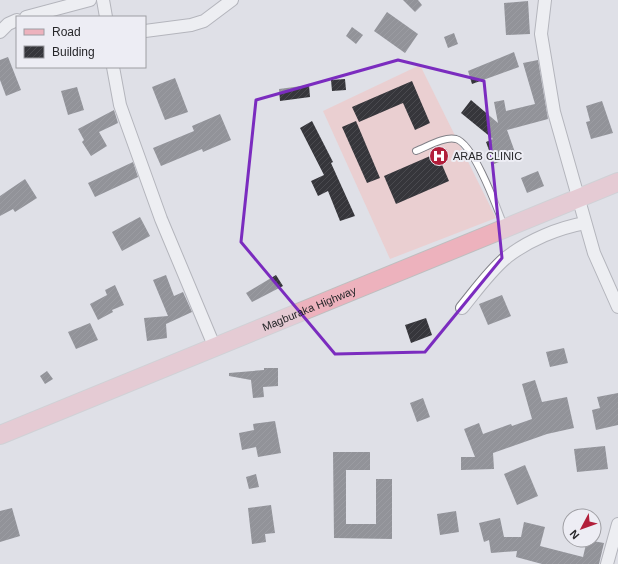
<svg xmlns="http://www.w3.org/2000/svg" width="618" height="564" font-family="Arial,sans-serif">
	<style>
		.education { fill: #eacfd1 }
		.building { fill: url(#building-hatch) }
		.lines { fill: none; stroke-linecap: round; stroke-linejoin: round }
		.service-casing { stroke: #818188; stroke-width: 8 }
		.minor-casing { stroke: #818188; stroke-width: 14 }
		.primary-casing { stroke: #bebebf; stroke-width: 20 }
		.service { stroke: #fff; stroke-width: 6 }
		.minor { stroke: #fff; stroke-width: 12 }
		.primary { stroke: #edb2bd; stroke-width: 18 }
		.marked { fill: none; stroke: #7b2cbf; stroke-width: 3; stroke-linejoin: round }
		.labels { text-anchor: middle; dominant-baseline: central; stroke-width: 4; stroke-linejoin: round; paint-order: stroke }
		.poi-label { font-size: 11px; fill: #27272a; stroke: #ededf4; text-anchor: start }
		.street-label { font-size: 11px; fill: #27272a; stroke: #ededf4 }
	</style>
	<defs>
		<pattern id="building-hatch" width="6" height="6" patternUnits="userSpaceOnUse"><rect width="6" height="6" fill="#36363b"/><path d="M-1 1l2-2M0 6l6-6M5 7l2-2" fill="none" stroke="#4a4a4f"/></pattern>
	</defs>
	<rect width="100%" height="100%" fill="#dfe0e7"/>
	<!-- education -->
	<polygon class="education" points="420,65 496,218 390,259 323,111"/>
	<!-- building -->
	<g class="building">
		<polygon points="403,0 418,0 422,5 415,12"/>
		<polygon points="528,1 530,34 506,35 504,3"/>
		<polygon points="387,12 418,34 405,53 374,31"/>
		<polygon points="352,27 363,35 356,44 346,36"/>
		<polygon points="454,33 458,44 448,48 444,37"/>
		<polygon points="514,52 519,67 472,84 468,71"/>
		<polygon points="8,57 21,90 6,96 0,80 0,60"/>
		<polygon points="538,60 548,119 507,130 516,155 494,164 486,142 493,139 461,113 471,100 498,123 494,102 504,100 506,111 535,104 523,63"/>
		<polygon points="175,78 188,112 165,120 152,87"/>
		<polygon points="345,79 346,90 332,91 331,80"/>
		<polygon points="412,81 430,123 415,130 403,103 359,122 352,107"/>
		<polygon points="309,85 310,97 280,101 279,89"/>
		<polygon points="77,87 84,110 68,115 61,91"/>
		<polygon points="602,101 613,133 591,139 586,122 590,121 586,106"/>
		<polygon points="114,110 118,123 99,132 107,146 91,156 82,142 84,140 78,129"/>
		<polygon points="220,114 231,140 203,152 202,149 161,166 153,148 194,131 192,126"/>
		<polygon points="312,121 333,162 331,163 355,216 340,221 328,191 318,196 311,181 324,175 300,128"/>
		<polygon points="356,121 380,178 367,183 342,127"/>
		<polygon points="437,153 449,181 396,204 384,176"/>
		<polygon points="133,162 138,177 95,197 88,183"/>
		<polygon points="538,171 544,186 527,193 521,178"/>
		<polygon points="25,179 37,198 15,212 13,209 0,216 0,196"/>
		<polygon points="140,217 150,236 122,251 112,232"/>
		<polygon points="166,275 174,296 183,292 192,312 166,324 167,338 147,341 144,318 168,316 153,280"/>
		<polygon points="276,275 283,286 252,302 246,293"/>
		<polygon points="115,285 124,305 112,310 113,312 98,320 90,304 107,295 105,290"/>
		<polygon points="502,295 511,316 488,325 479,304"/>
		<polygon points="426,318 432,335 411,343 405,325"/>
		<polygon points="90,323 98,340 76,349 68,332"/>
		<polygon points="564,348 568,363 550,367 546,352"/>
		<polygon points="264,368 278,368 278,386 263,387 264,397 253,398 251,380 229,376 229,373 264,370"/>
		<polygon points="47,371 53,379 45,384 40,376"/>
		<polygon points="535,380 542,402 567,397 574,428 547,434 493,453 494,469 461,470 461,457 475,457 464,429 479,423 483,434 511,424 512,426 532,419 522,384"/>
		<polygon points="618,393 618,425 596,430 592,410 600,408 597,397"/>
		<polygon points="423,398 430,417 417,422 410,403"/>
		<polygon points="275,421 281,453 258,457 256,447 242,450 239,433 254,430 253,424"/>
		<polygon points="605,446 608,469 577,472 574,449"/>
		<polygon points="333,452 370,452 370,470 346,470 346,524 376,524 376,479 392,479 392,539 334,538"/>
		<polygon points="525,465 538,496 517,505 504,474"/>
		<polygon points="256,474 259,487 249,489 246,477"/>
		<polygon points="271,505 275,533 265,534 266,542 252,544 248,508"/>
		<polygon points="12,508 20,536 0,542 0,511"/>
		<polygon points="456,511 459,532 440,535 437,514"/>
		<polygon points="500,518 504,537 521,537 524,522 545,527 540,546 583,557 587,540 604,543 599,564 542,564 516,557 517,551 491,553 489,540 484,542 479,523"/>
	</g>
	<g class="lines">
		<defs>
			<path id="service" d="M416,151C427,147 444,136 456,139C474,144 497,208 504,226"/>
			<g id="minor">
				<polyline points="103,0 106,17"/>
				<polyline points="545,0 541,34 554,112 594,253 618,307"/>
				<polyline points="26,17 90,0"/>
				<polyline points="145,31 191,25 204,21 232,0"/>
				<polyline points="0,32 8,24 17,20"/>
				<polyline points="113,67 120,105 161,219 215,348"/>
				<path d="M462,308C476,291 490,271 507,257C529,240 558,228 585,223"/>
				<polyline points="607,564 618,524"/>
			</g>
			<g id="primary">
				<path id="s1" d="M0,435L618,182"/>
			</g>
		</defs>
		<!-- service casing -->
		<use href="#service" class="service-casing"/>
		<!-- minor casing -->
		<use href="#minor" class="minor-casing"/>
		<!-- primary casing -->
		<use href="#primary" class="primary-casing"/>
		<!-- service -->
		<use href="#service" class="service"/>
		<!-- minor -->
		<use href="#minor" class="minor"/>
		<!-- primary -->
		<use href="#primary" class="primary"/>
	</g>
	<!-- marked area -->
	<path d="M0 0H618V564H0ZM398,60L484,81L502,258L425,352L335,354L241,242L256,100Z" fill="#dfe0e7" fill-opacity=".55" fill-rule="evenodd"/>
	<path class="marked" d="M398,60L484,81L502,258L425,352L335,354L241,242L256,100Z"/>
	<!-- icons -->
	<defs>
		<symbol id="hospital-disc" viewBox="-11 -11 22 22"><circle r="9.5" fill="#b21f3b" stroke="#ededf4"/><path d="M-5-5h3v3.5h4V-5h3V5h-3V1.5h-4V5h-3Z" fill="#fff"/></symbol>
	</defs>
	<g fill-rule="evenodd">
		<use href="#hospital-disc" x="428" y="145" width="22" height="22"/>
	</g>
	<g class="labels">
		<!-- poi labels -->
		<g class="poi-label">
			<text x="453" y="156">ARAB CLINIC</text>
		</g>
		<!-- street labels -->
		<g class="street-label">
			<text stroke="none"><textPath href="#s1" startOffset="334">Magburaka Highway</textPath></text>
		</g>
	</g>
	<!-- legend -->
	<rect x="16" y="16" width="130" height="52" fill="#ededf4" stroke="#9e9ea3"/>
	<rect x="24" y="29" width="20" height="6" fill="#edb2bd" stroke="#9e9ea3"/>
	<text x="52" y="36" font-size="12" fill="#27272a">Road</text>
	<rect x="24" y="46" width="20" height="12" fill="url(#building-hatch)" stroke="#9e9ea3"/>
	<text x="52" y="56" font-size="12" fill="#27272a">Building</text>
	<!-- north arrow -->
	<g transform="translate(582 528) rotate(229)"><circle r="19" fill="#ededf4" stroke="#9e9ea3"/>
	<path d="M0-3L7 15L0 10L-7 15Z" fill="#b21f3b"/>
	<text y="-6" font-size="11" font-weight="bold" text-anchor="middle" fill="#27272a">N</text>
	</g>
</svg>
